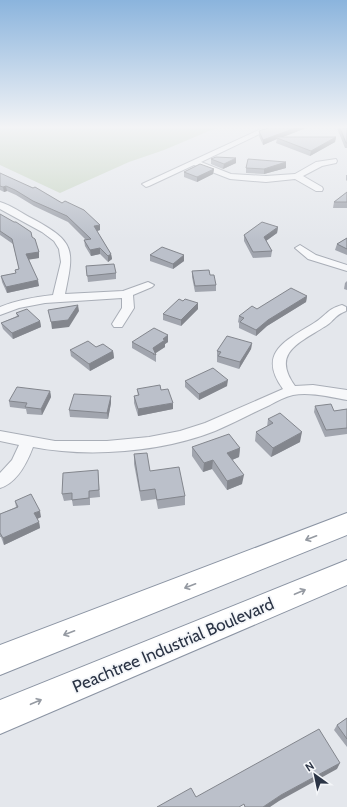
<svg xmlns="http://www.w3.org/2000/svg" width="347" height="807" font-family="Cabin,sans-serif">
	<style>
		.green { fill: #c9d6c5 }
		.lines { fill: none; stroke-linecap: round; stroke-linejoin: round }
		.minor-casing { stroke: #a9aeb7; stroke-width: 2 }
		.trunk-casing { stroke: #8b94a3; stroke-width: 2 }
		.minor { fill: #f7f8fa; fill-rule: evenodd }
		.trunk { fill: #fff; fill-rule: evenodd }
		.wall { fill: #a1a5ae }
		.shaded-wall { fill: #83868d }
		.building { fill: #bbc0ca; stroke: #83868d }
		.oneway { stroke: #959aa2 }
		.labels { text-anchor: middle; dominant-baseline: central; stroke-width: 3.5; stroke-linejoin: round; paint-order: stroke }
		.near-street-label { font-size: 17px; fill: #2b3445; stroke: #f4f6f9 }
	</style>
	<rect width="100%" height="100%" fill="#e4e7ec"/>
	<!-- green -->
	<polygon class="green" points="0,128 216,128 164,150 129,162 60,193 0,165"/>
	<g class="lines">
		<defs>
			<g id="minor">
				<polygon points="263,128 272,128 201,162 231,174 266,176 295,174 316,162 336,159 337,161 336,163 322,166 303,176 322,187 323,189 322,191 316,191 295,179 266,182 230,179 194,165 149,186 146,187 142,184"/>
				<path d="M0,202C11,205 23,214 33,219C76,242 74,250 65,294L123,291L148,282L154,285L152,287L133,295L134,308L122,327H114L112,324L122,308V298L45,303L19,308L0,315V307C17,300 35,297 53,295L61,262L59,249L54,241L42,232L0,209Z"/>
				<polygon points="300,245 316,255 347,265 347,271 308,259 295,248"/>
				<path d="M342,305L346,307V311C333,316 335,321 324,327C299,343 271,353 295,386L313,385L347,390V400C330,397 310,392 293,395C285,397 277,401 270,405C252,413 234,423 215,431C162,452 89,458 33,447C27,463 17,483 0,488V473L12,460L19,445L0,441V431L55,441H107L149,437L180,431L205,423L283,389C257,353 285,341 314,323C326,316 327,309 342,305Z"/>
			</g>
			<g id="trunk">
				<polygon points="347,513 347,535 0,675 0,645"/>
				<polygon points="347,560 347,585 0,734 0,700"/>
			</g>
		</defs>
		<!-- minor casing -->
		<use href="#minor" class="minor-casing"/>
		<!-- trunk casing -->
		<use href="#trunk" class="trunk-casing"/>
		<!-- minor -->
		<use href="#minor" class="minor"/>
		<!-- trunk -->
		<use href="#trunk" class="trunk"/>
	</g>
	<!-- wall -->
	<g class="wall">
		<polygon points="268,128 306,128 282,137 336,137 335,142 310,156 276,143 277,139 263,145 259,136 259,131"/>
		<polygon points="337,128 347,128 347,148 345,148"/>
		<polygon points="211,159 236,163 223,169 211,164"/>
		<polygon points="286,162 286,168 264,174 246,173 246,168"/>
		<polygon points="214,169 213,174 197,182 184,177 184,172"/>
		<polygon points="0,173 100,230 97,231 111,254 112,259 108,262 100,254 91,256 85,246 84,240 86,240 68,222 34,206 16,195 7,191 4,192 0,190"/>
		<polygon points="346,175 347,175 347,181 346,180"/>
		<polygon points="347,192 347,208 333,208 334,202"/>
		<polygon points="0,214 32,237 39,252 39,258 29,259 39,286 7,293 2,282 1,276 16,273 15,270 19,269 13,244 0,235"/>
		<polygon points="278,227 277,233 266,241 272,251 271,257 253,258 244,241 244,235"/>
		<polygon points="347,238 347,255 335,250 337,244"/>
		<polygon points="150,255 184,255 184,261 173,269 150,261"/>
		<polygon points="86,266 116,273 116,279 88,282"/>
		<polygon points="192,271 210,275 216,285 216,291 195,292 192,277"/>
		<polygon points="347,281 347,290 344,289 345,283"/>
		<polygon points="307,296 306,302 267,326 256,336 239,328 239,323 238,322 239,316 257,309"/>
		<polygon points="198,309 181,326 163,320 163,314"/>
		<polygon points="16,313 40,321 41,327 13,339 3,329 1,323 17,316"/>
		<polygon points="168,335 168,342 165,344 165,347 155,353 156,355 156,362 132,348 132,342"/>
		<polygon points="252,343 251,349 239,369 217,362 217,351"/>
		<polygon points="96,347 113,351 114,358 90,371 71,356 70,350"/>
		<polygon points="185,381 227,386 199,400 185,387"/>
		<polygon points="137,389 173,409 138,416 134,403 134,396 138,396"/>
		<polygon points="50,391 51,397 42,415 27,414 26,409 10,407 9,401"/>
		<polygon points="111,396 111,403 108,419 70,417 69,410"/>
		<polygon points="315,406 334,411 347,409 347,434 325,437 314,412"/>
		<polygon points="268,419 300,442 271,457 255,441 256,432 267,427"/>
		<polygon points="192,447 240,448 239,457 232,460 242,484 227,490 212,469 203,472 192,456"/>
		<polygon points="134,454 150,471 185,496 185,505 158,509 156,499 141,501 134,464"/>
		<polygon points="98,470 100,497 90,498 90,505 73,506 72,500 64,501 62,494"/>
		<polygon points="15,501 41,517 37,519 39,522 40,528 4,545 1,537 0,537 0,514 16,507"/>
		<polygon points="347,718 347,747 334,730 337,725"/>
	</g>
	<!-- shaded-wall -->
	<g class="shaded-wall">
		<polygon points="295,128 306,128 278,139 277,138 277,139 263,145 263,140"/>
		<polygon points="336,137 335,142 310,156 311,151"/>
		<polygon points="236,158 236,163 223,169 224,164"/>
		<polygon points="286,162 286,168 264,174 264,169"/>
		<polygon points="214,169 213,174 197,182 197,177"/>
		<polygon points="6,186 7,191 4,192 3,187"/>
		<polygon points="100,225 100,230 94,232 94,226"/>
		<polygon points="278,227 277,233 263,243 264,237"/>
		<polygon points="100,248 100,254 91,256 90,250"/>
		<polygon points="39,252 39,258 27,260 26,254"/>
		<polygon points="111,254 112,259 108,262 108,256"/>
		<polygon points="184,255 184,261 173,269 173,264"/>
		<polygon points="38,280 39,286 7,293 6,287"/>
		<polygon points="307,296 306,302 267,326 256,336 256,330 268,320"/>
		<polygon points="198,303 198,309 181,326 181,320"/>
		<polygon points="78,305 79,311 69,327 52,329 51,322"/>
		<polygon points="40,321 41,327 13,339 12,333"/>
		<polygon points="168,335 168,342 165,344 165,347 153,355 153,348 163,339"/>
		<polygon points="252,343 251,349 239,369 240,362"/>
		<polygon points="113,351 114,358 90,371 89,364"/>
		<polygon points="228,380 227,386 199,400 199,394"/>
		<polygon points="50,391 51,397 42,415 41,409"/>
		<polygon points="111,396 111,403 108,419 107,413"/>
		<polygon points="173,403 173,409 138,416 138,409"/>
		<polygon points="302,432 300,442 271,457 273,448"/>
		<polygon points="240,448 239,457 227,462 227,453"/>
		<polygon points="213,460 212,469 203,472 204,463"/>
		<polygon points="244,475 242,484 227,490 227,481"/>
		<polygon points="40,511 41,517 35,520 34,513"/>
		<polygon points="39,522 40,528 4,545 3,538"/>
		<polygon points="340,763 337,769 279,801 270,807 263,807 281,795"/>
	</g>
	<!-- building -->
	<g class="building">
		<polygon points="268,128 295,128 263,140 259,131"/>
		<polygon points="340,128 347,128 347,143 346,143"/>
		<polygon points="277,137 336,137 311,151 277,138"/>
		<polygon points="216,157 236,158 224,164 211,159"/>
		<polygon points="248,159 286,162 264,169 246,168"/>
		<polygon points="200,164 214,169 197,177 184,172"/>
		<polygon points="0,173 33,188 35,187 62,203 65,201 84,210 100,225 94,226 111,254 108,256 100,248 90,250 84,240 91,239 67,216 33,201 15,190 6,186 3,187 0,186"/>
		<polygon points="347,192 347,202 334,202"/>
		<polygon points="0,214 14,222 16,222 31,232 32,237 35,239 39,252 26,254 38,280 6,287 1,276 16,273 15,270 19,269 12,239 0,231"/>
		<polygon points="262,222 278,227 264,237 272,251 253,252 244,235"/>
		<polygon points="347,238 347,249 337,244"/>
		<polygon points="162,247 184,255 173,264 150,255"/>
		<polygon points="114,264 116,273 87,276 86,266"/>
		<polygon points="209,270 210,275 214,275 216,285 195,286 192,271"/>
		<polygon points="291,288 307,296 268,320 256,330 240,322 244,318 239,316 252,306 257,309"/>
		<polygon points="179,299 183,301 185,299 198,303 181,320 163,314"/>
		<polygon points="78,305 68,320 51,322 48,310"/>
		<polygon points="27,309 40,321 12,333 1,323 19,316 16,313"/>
		<polygon points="154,328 168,335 163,339 165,340 153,348 156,355 132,342"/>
		<polygon points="227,336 252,343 240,362 218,356 221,352 217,351"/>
		<polygon points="88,341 96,347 103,344 113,351 89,364 70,350"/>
		<polygon points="213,368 228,380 199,394 185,381"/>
		<polygon points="160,385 161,390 168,389 173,403 138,409 134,396 139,395 137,389"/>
		<polygon points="17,387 50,391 41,409 25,407 27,403 9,401"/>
		<polygon points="74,394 111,396 107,413 69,410"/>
		<polygon points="331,404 334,411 347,409 347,428 326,430 315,406"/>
		<polygon points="280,413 302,432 273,448 256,432 273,423 268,419"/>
		<polygon points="229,434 240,448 227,453 244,475 227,481 213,460 204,463 192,447"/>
		<polygon points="147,453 150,471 179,467 185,496 157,500 155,489 140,491 134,454"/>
		<polygon points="98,470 99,490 89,491 89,498 72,500 72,493 62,494 63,473"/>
		<polygon points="31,494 40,511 34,513 39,522 3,538 0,533 0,514 18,507 15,501"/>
		<polygon points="347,718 347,739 337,725"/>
		<polygon points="319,729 340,763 281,795 263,807 245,807 244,804 239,807 157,807 191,788 196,797"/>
	</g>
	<!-- one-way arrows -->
	<defs><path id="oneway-shaft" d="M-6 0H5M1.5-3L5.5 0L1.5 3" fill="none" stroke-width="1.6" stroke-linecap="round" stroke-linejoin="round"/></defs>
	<g class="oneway">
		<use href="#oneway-shaft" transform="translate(311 538) rotate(159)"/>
		<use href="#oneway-shaft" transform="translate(190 586) rotate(159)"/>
		<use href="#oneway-shaft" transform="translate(300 592) rotate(-23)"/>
		<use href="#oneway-shaft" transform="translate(69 633) rotate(159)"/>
		<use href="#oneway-shaft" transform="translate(36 702) rotate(-23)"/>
	</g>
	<!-- sky -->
	<linearGradient id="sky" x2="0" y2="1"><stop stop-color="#8bb4dd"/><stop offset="0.53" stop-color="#f3f4f6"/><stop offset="1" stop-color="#f3f4f6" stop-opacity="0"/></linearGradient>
	<rect width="347" height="240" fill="url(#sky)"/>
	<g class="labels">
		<!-- near-street labels -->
		<g class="near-street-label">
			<text transform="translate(173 645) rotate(-23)">Peachtree Industrial Boulevard</text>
		</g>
	</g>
	<!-- north arrow -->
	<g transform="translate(315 775) rotate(327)" stroke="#f4f6f9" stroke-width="3" paint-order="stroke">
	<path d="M0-3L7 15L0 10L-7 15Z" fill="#2b3445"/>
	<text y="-6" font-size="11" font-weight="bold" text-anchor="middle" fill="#2b3445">N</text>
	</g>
</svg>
